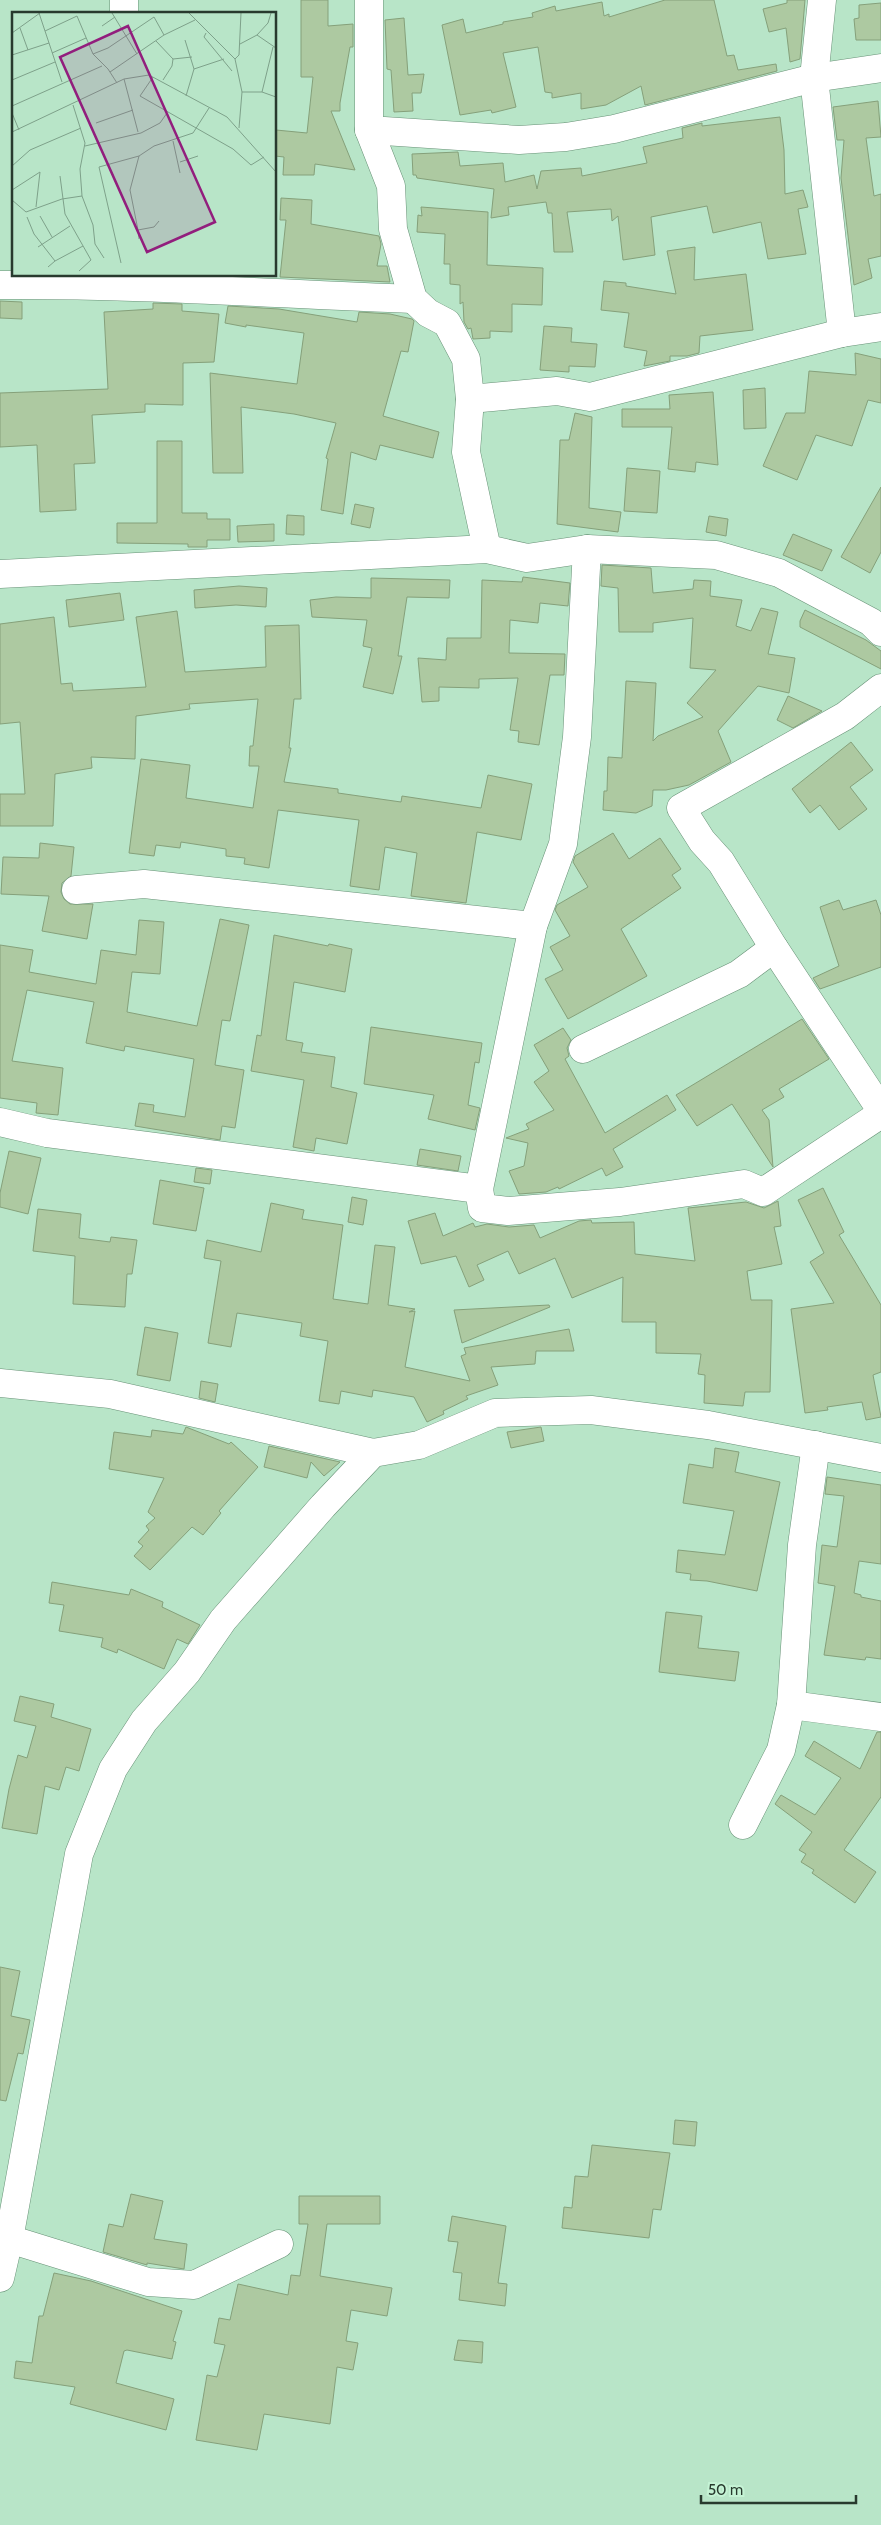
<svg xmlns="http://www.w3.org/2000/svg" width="881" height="2525" font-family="Cabin,sans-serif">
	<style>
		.building { fill: #adc9a1; stroke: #85a07a }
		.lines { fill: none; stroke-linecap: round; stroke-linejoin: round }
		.minor-casing { stroke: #689277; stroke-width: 29 }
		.minor { stroke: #fff; stroke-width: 28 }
		.inset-road { fill: none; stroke: #7ea18a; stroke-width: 1 }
		.view { fill: #921e7d; fill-opacity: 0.15; stroke: #921e7d; stroke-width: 2.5 }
		.inset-edge { fill: none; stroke: #283a2e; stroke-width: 2.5 }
	</style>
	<rect width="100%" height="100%" fill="#b8e5c8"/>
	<!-- building -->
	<g class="building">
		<polygon points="301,0 328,0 328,26 353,24 353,47 350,47 340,103 340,111 331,111 355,170 315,164 314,175 283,175 284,157 275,156 276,130 307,133 313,77 301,77"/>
		<polygon points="665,0 714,0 727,56 734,55 738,70 776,64 777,71 645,105 641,86 606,105 581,109 581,93 552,98 552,93 545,92 538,47 503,53 516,107 492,113 491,110 460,115 442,25 463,19 466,33 503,24 503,22 533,17 532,13 555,6 556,11 602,2 604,16 609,14 609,17"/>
		<polygon points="787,0 805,0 800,59 790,62 786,28 769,32 763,9 787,3"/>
		<polygon points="881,3 881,40 856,40 854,19 859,18 859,5"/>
		<polygon points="404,18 408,75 424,74 421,93 412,93 413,111 394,112 391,70 387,69 385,20"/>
		<polygon points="878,101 881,137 866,138 874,196 881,194 881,256 868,259 872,278 854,285 841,178 844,140 837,140 833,107"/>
		<polygon points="780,117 784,150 785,194 803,190 808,207 798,209 806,254 768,259 761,222 713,233 707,206 651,217 655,255 623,260 618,216 612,221 611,209 567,212 573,252 554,252 552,213 548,213 546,202 508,207 509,215 491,218 494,189 417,178 416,175 413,175 412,154 458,152 460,166 503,163 505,182 534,175 537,189 541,171 581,168 582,176 647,163 643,147 683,138 682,128 702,123 702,126"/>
		<polygon points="281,198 312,200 311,224 379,236 381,244 377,266 387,266 390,282 280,277 286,220 280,220"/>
		<polygon points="421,207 488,212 487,265 543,268 542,305 512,304 512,332 490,331 490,338 473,339 471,328 468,329 464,322 463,302 460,304 460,285 450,284 450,264 444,264 445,234 417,232 418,215 422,216"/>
		<polygon points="695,247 694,280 746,274 753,330 700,336 699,353 687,356 670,356 670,361 644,366 647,351 624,347 629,313 601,310 604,281 626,283 626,286 676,294 667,251"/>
		<polygon points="0,301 22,302 22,319 0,318"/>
		<polygon points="153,303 182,304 182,311 219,314 214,362 183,363 183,405 145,404 145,412 92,415 95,463 74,464 76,510 40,512 37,445 0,447 0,393 108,389 104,312 153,309"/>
		<polygon points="228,306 279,309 357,322 359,312 390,314 412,319 414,321 408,352 401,351 383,416 439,432 433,458 380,445 376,460 351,452 343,514 321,510 328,459 326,458 336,423 294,414 241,407 243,473 213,473 210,373 297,384 304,333 246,325 246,327 225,323"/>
		<polygon points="544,326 572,328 571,342 597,344 595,367 569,366 569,372 540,370"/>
		<polygon points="855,353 881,359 881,403 868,400 852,446 816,435 797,480 763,466 786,413 805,413 809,371 856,375"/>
		<polygon points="765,388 766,428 744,429 743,390"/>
		<polygon points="713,392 718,465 696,462 695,472 668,469 672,427 622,427 622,409 670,409 669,395"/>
		<polygon points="575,413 592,417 589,508 621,512 618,532 557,524 560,440 569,440"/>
		<polygon points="157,441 182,441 182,513 207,513 207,519 230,519 230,540 207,540 207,547 188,547 188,544 117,543 117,523 157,523"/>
		<polygon points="627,468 660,471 657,513 624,511"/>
		<polygon points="881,487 881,552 870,573 841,557"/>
		<polygon points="355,504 374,508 370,528 351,524"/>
		<polygon points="287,515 304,516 304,535 286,534"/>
		<polygon points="709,516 728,519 726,536 706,532"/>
		<polygon points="274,524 274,541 238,542 237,526"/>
		<polygon points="793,534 832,550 822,571 783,555"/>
		<polygon points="602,565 651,568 653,593 693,589 694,580 711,581 710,596 742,600 736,626 751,631 761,608 778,612 768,654 795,658 789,693 758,686 718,731 731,762 689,785 666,790 653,790 652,806 636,813 603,810 604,791 607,791 608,757 622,758 626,681 656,683 653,741 658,736 703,717 687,703 716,670 690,668 693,618 653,623 653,632 619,632 618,588 601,586"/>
		<polygon points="523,577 570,583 568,606 540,603 538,623 510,620 509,653 565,654 564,675 550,675 539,745 518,742 519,731 510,730 518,678 479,679 479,688 439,687 439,701 422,702 418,658 446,660 447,638 481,638 482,580 522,582"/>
		<polygon points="371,578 450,580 449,598 407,597 398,656 402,656 393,694 363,687 372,648 363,646 367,620 312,617 310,600 336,597 371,598"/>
		<polygon points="239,586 267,588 266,607 236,605 195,608 194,590"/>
		<polygon points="120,593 124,620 69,627 66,600"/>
		<polygon points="805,610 866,640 881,651 881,669 800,627 800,621"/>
		<polygon points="177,611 185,672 266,667 265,626 299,625 301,699 294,699 289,748 291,748 284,782 338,789 338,793 401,802 402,796 481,808 488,775 532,784 521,840 477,832 466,903 411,896 417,853 385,847 379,890 350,886 359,820 278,810 269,868 244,864 245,858 226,856 226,849 181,842 180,848 156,845 154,856 129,853 141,759 190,765 186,798 253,808 259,766 249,766 250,746 253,746 258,699 189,704 190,709 136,716 135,759 91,757 92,768 55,774 53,826 0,826 0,794 25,794 20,722 0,724 0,624 54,617 61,684 72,683 73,691 146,687 136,617"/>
		<polygon points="788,696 822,711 793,728 777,720"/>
		<polygon points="851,742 873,770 850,787 867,809 839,830 820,805 810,813 792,789"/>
		<polygon points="613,833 629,859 660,838 681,869 672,875 681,888 621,929 647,976 568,1019 545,979 563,970 550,947 570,936 555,910 557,905 588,887 573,862 575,856"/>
		<polygon points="40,843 74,847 71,876 62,883 61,892 64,899 70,904 93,904 87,939 42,931 49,896 1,894 3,857 39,858"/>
		<polygon points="839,900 843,910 876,900 881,915 881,967 820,989 813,978 839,966 820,907"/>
		<polygon points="220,919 249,925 230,1021 222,1020 215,1065 244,1070 235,1128 222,1126 220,1140 135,1126 139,1103 154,1105 153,1112 185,1117 194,1059 125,1046 124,1051 86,1043 94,1002 27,990 12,1061 63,1068 58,1115 36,1113 37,1103 0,1098 0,945 33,950 29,972 96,984 101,950 136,955 139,920 164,922 160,974 132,972 127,1012 197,1026"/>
		<polygon points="274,935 328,946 329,944 352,949 345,992 294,982 286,1040 303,1043 301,1052 335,1057 331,1087 357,1093 347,1144 316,1138 314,1151 293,1147 304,1080 251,1071 257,1035 261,1036"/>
		<polygon points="802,1019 829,1059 779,1089 784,1097 762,1110 769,1120 773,1167 732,1104 697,1126 676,1095"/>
		<polygon points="371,1027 482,1043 479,1063 475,1062 468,1105 480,1108 475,1130 428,1119 434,1095 364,1084"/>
		<polygon points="563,1028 571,1040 567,1048 569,1056 565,1059 605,1133 667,1095 676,1110 613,1149 623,1167 606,1176 602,1168 559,1189 558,1187 546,1192 519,1194 509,1171 524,1166 528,1143 506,1138 529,1129 526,1124 554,1110 534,1082 549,1071 534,1045"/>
		<polygon points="420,1149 461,1156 458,1171 417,1165"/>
		<polygon points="9,1151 41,1158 28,1214 0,1207 0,1193"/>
		<polygon points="196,1168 212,1170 210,1184 194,1182"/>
		<polygon points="160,1180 204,1188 196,1231 153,1224"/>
		<polygon points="823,1188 844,1232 839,1235 881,1305 881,1372 873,1375 881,1417 866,1420 862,1402 827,1407 828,1410 805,1413 791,1309 834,1303 810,1262 824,1253 798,1200"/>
		<polygon points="352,1197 367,1200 363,1225 348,1222"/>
		<polygon points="778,1201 781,1226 774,1227 782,1264 747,1271 751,1300 772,1300 770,1392 745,1392 743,1406 704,1403 705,1375 698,1374 701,1354 656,1353 656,1322 622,1322 623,1277 572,1298 555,1258 519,1274 508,1251 477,1265 484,1280 469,1287 456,1256 421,1264 408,1221 435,1213 443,1236 473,1223 475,1227 487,1224 509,1227 534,1225 540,1238 579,1221 591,1220 592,1223 634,1222 635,1254 695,1261 688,1208 746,1202 764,1208"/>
		<polygon points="271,1203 304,1210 302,1219 343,1225 333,1299 368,1304 375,1245 395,1247 388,1305 415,1309 409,1312 415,1311 405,1367 470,1381 461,1356 466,1354 464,1348 569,1329 574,1351 536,1351 535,1364 491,1367 498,1385 466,1396 468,1399 443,1411 444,1414 427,1422 414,1397 373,1390 372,1397 341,1391 339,1404 319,1401 328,1341 300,1336 302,1323 237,1313 231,1347 208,1343 221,1261 204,1258 207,1240 261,1252"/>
		<polygon points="38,1209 81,1214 79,1238 110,1242 111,1237 137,1240 132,1274 127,1274 125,1307 73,1304 75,1256 33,1251"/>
		<polygon points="549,1305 550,1307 462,1343 454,1310"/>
		<polygon points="145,1327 178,1333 170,1381 137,1375"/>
		<polygon points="201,1381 218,1384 215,1402 199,1398"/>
		<polygon points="186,1427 229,1444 231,1442 258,1467 219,1511 221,1513 203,1535 192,1527 150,1570 134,1556 143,1546 138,1542 149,1530 146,1526 155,1518 148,1512 164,1478 109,1469 114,1432 151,1437 152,1430 183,1434"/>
		<polygon points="541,1427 544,1441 511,1448 507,1432"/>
		<polygon points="269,1446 340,1462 324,1476 311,1462 307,1478 264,1467"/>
		<polygon points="715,1448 739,1452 735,1472 780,1482 757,1591 707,1581 690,1580 691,1574 676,1572 678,1550 725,1555 734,1511 683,1503 689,1464 713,1468"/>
		<polygon points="827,1477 881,1485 881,1564 859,1561 854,1593 861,1595 861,1597 881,1601 881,1659 866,1657 865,1660 824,1655 835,1586 818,1583 822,1545 837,1547 844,1496 825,1494"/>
		<polygon points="52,1582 129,1595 131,1589 163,1602 162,1607 200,1625 188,1644 177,1639 164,1669 118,1649 117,1653 101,1647 103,1638 59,1631 64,1605 49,1603"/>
		<polygon points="666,1612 702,1616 698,1648 739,1652 735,1681 659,1672"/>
		<polygon points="20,1696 54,1704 51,1717 91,1729 79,1771 66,1767 59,1790 45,1786 37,1834 2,1828 9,1789 18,1755 27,1758 36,1726 14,1721"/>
		<polygon points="877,1732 881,1732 881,1797 844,1850 876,1872 855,1903 812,1873 814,1870 801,1862 806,1854 799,1850 812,1832 775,1804 781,1795 815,1815 841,1778 805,1756 814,1741 860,1769"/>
		<polygon points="0,1967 20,1971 11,2016 30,2020 23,2054 18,2053 6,2101 0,2100"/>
		<polygon points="675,2120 697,2122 695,2146 673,2144"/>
		<polygon points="592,2145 670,2153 661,2210 653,2209 649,2238 562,2228 564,2207 572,2208 575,2176 588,2177"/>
		<polygon points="131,2194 163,2201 154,2239 187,2244 184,2269 147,2263 147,2265 103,2252 109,2224 123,2227"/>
		<polygon points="299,2196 380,2196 380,2224 327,2224 320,2276 392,2288 387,2316 351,2310 346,2341 358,2343 353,2370 337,2367 330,2424 264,2414 257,2450 196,2440 207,2375 217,2377 225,2345 214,2343 219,2318 230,2320 238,2284 288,2295 291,2275 300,2276 308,2224 299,2224"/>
		<polygon points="452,2216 506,2226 498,2283 507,2284 505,2306 459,2300 462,2273 453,2272 458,2242 448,2241"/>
		<polygon points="54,2273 91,2281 182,2311 173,2341 176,2342 172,2359 127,2350 124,2351 116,2383 174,2399 166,2430 70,2404 75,2387 14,2378 16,2361 32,2363 39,2316 43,2316"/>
		<polygon points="458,2340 483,2342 482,2363 454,2360"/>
	</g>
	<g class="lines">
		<defs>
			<g id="minor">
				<polyline points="124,0 124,14"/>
				<polyline points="369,0 369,130 391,186 393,229 413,299 428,313 447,323 466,359 470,399 466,452 487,549"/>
				<polyline points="822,0 814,78 842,333"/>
				<polyline points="369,130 519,140 566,137 614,129 814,78 881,68"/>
				<path d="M0,285C138,284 275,294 413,299"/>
				<polyline points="470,399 557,391 590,397 842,333 881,327"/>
				<polyline points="0,574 487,549 527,558 587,549 716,555 779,573 871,622 881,632"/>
				<polyline points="881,688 845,716 681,808 702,841 721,862 774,948 881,1110"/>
				<polyline points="76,890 144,884 533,926"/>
				<polyline points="583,1049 739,974 774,948"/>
				<polyline points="0,1122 47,1133 479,1189 482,1208 508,1211 620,1202 744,1184 763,1192 881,1114"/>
				<polyline points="479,1189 533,926 563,844 577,737 587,549"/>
				<polyline points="0,1383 110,1394 373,1453"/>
				<polyline points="791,1705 881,1717"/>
				<polyline points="743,1825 781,1750 791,1705 802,1545 816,1445"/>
				<polyline points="9,2239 79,1854 113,1769 144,1721 187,1672 223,1620 323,1506 373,1453 419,1445 495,1413 591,1410 708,1425 881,1458"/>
				<polyline points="0,2278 9,2239 148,2282 194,2285 279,2244"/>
			</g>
		</defs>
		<!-- minor casing -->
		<use href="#minor" class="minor-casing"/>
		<!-- minor -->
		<use href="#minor" class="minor"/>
	</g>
	<!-- overview -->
	<g transform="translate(12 12)">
		<rect width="264" height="264" fill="#b8e5c8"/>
		<path class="inset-road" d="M27,1L50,70M100,1L125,42M177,1L223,47L230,80L227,116M90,14L103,5M8,16L16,38M33,19L65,4L81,42L96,57L105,71M0,21L28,1M194,21L192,25L220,59M245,23L264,36M173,28L182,57L174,84M144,29L161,47L160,54L151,68M228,32L245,23L256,11L259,1M40,41L74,26M81,42L96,36L142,5L152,23M0,43L37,31M161,47L180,45M223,47L227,43L229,1M182,57L212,47M98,60L152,23L183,8M141,65L128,84L221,137L239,153L252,145M112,67L126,120M0,68L43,50M230,80H250L264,85M250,80L261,35M61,93L73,131L68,157L70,184L81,213L83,232L92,246M0,94L90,54M0,101L7,118M84,111L121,98M0,120L112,67L137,63L215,105L264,160M161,129L168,161M73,134L129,121L148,111L155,101M168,150L186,144M0,154L18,138L69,116M48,164L53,202L79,248L67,259M0,178L28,160L24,195M0,188L14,200L50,187L70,184M28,204L40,225M15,205L22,222L43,249L36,255M126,218L118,178L127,144L142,134L181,121L197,96M127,227L126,218L142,215L147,209M26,235L58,214M43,249L71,234M109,251L87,155L127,144"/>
		<path class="view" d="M116,14L203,210L135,240L48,45Z"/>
		<rect width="264" height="264" class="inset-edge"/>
	</g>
	<!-- scale -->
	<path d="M701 2495v8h155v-8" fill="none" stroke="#283a2e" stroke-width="2.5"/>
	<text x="708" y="2495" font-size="15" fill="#283a2e" stroke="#c5f3d5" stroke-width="4" paint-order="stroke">50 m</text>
</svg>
